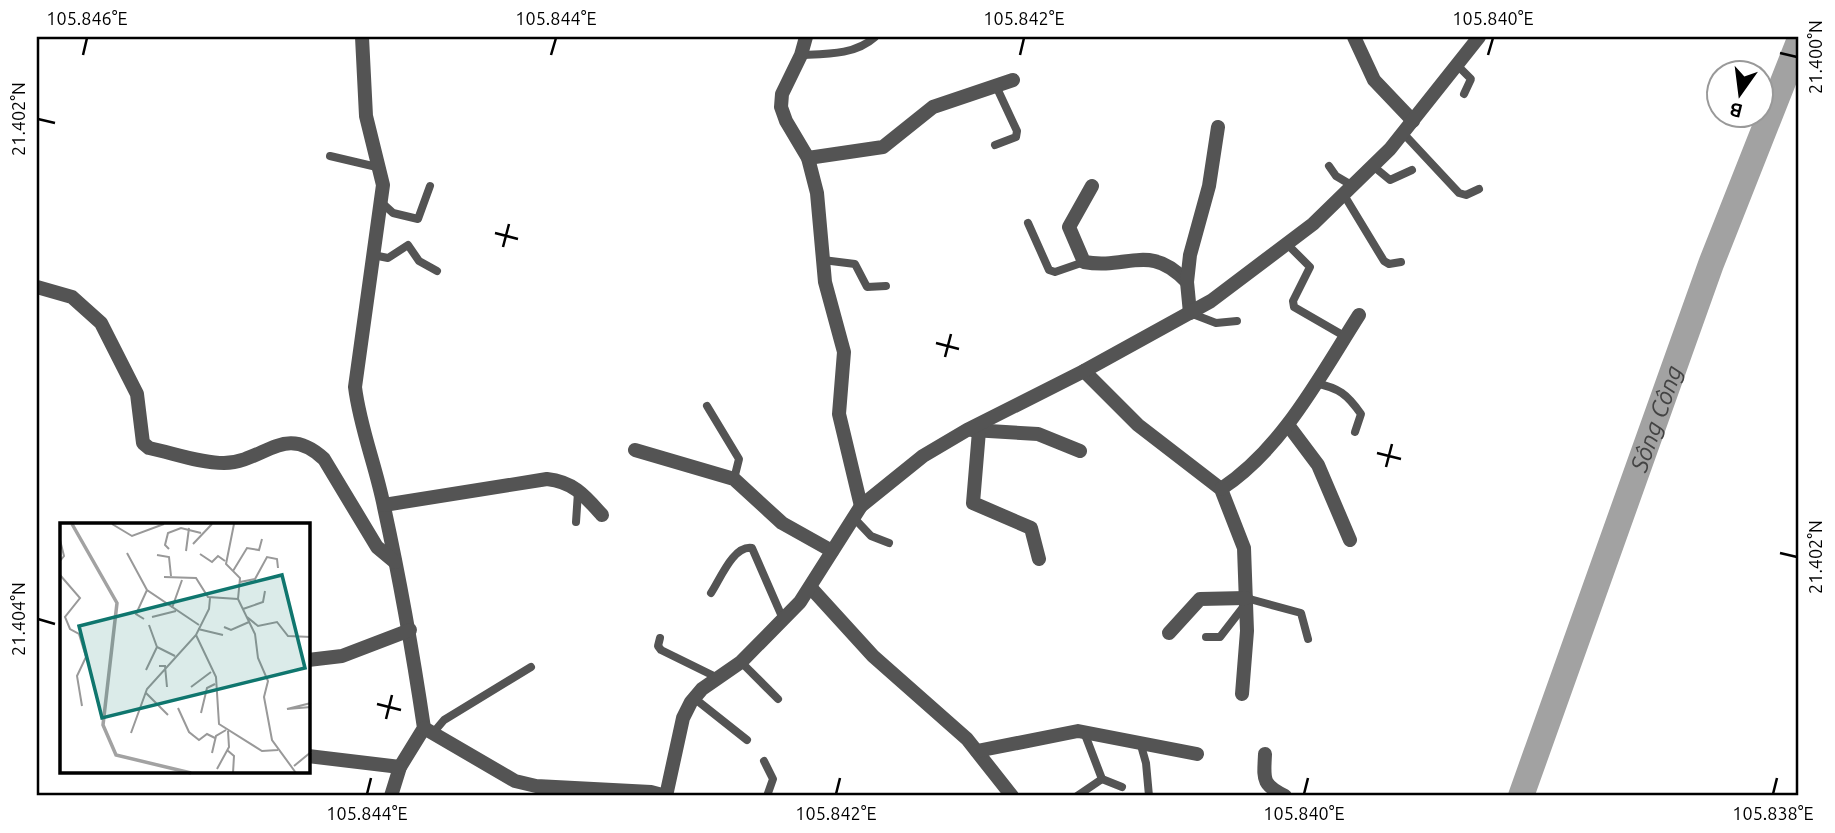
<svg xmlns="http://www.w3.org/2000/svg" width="1835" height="833" font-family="Ubuntu,sans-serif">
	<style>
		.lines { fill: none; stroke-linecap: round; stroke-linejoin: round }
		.river { stroke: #a2a2a2; stroke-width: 26 }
		.service { stroke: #545454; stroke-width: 8 }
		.minor { stroke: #545454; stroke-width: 14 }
		.ticks { fill: none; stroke: #000; stroke-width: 2.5 }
		.labels { text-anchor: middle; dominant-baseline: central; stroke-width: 6; stroke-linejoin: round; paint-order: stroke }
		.water-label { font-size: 24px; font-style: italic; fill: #434343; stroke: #fff }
		.inset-river { fill: none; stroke: #a2a2a2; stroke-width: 3.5 }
		.inset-road { fill: none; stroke: #999; stroke-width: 2 }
		.view { fill: #0f766e; fill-opacity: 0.15; stroke: #0f766e; stroke-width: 3.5 }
		.inset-edge { fill: none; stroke: #000; stroke-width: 3.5 }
		.neatline { fill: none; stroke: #000; stroke-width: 2.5 }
		.ticks-label { font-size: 18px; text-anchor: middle; fill: #000 }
	</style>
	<rect width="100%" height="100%" fill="#fff"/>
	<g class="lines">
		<!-- river -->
		<path class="river" id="s1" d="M1521,796L1711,264L1798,44"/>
		<!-- service -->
		<g class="service">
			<path d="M801,55C827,54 855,55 875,37"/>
			<polyline points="1457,65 1471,79 1464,94"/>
			<polyline points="1403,133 1459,193 1466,195 1479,189"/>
			<polyline points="995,145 1016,137 1017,131 996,86"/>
			<polyline points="330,156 381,168"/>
			<polyline points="1329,166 1336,176 1353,186"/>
			<polyline points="1373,166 1390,180 1412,170"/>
			<polyline points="1344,195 1384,261 1389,264 1401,262"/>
			<polyline points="381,202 393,213 418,219 430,186"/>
			<polyline points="1028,223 1049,270 1055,272 1084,262"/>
			<polyline points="1287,244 1310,267 1293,301 1294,307 1346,337"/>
			<polyline points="373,255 388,258 408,245 419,261 437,271"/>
			<polyline points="823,260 855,264 867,287 886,286"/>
			<polyline points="1190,313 1216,323 1237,321"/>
			<path d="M1315,383C1339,388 1347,394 1361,414L1355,432"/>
			<polyline points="707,406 739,459 734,479"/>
			<polyline points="853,517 871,536 889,543"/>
			<polyline points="576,522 578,492"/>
			<path d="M711,593C720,580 733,545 752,548L783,619"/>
			<polyline points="1246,598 1301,613 1308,639"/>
			<polyline points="1206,637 1220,637 1244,606"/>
			<polyline points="660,638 658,646 661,650 718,678"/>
			<polyline points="741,662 778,699"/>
			<polyline points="694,698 747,740"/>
			<polyline points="1084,732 1102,779"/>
			<polyline points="433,733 444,720 531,667"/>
			<polyline points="1140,742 1146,763 1149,796"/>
			<polyline points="764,761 773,779 767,796"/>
			<polyline points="1077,796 1102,779 1122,787"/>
		</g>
		<!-- minor -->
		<g class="minor">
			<path d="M362,37L366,116L383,185L355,387C360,428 376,466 384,507C400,580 413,654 424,728L400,767L391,796"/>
			<polyline points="806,37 801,55 782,94 781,107 786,121 808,158 817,193 825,282 844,352 839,414 861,506"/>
			<polyline points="1354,37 1374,80 1413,121"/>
			<polyline points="808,158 883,147 933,107 1013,80"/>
			<path d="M1092,186L1069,227L1084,262C1128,270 1150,242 1187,282"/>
			<path d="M37,287L72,297L101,323L137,394L143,443L149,448C173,453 200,463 224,463C265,462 284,422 324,459L377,547L395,562"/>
			<polyline points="1190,313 1187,282 1190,255 1209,186 1218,127"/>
			<polyline points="1084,371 1138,425 1221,489 1244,548 1247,631 1242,694"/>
			<polyline points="1288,425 1318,465 1350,540"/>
			<polyline points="972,430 1038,434 1080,451"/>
			<polyline points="979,431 973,503 1031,528 1039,559"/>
			<polyline points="635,450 734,479 782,523 832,551"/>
			<path d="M1221,489C1283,448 1320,376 1359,315"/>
			<path d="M384,505L547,479C574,482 585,496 602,515"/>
			<polyline points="811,588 873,656 967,739 1012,796"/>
			<polyline points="1169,633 1200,599 1246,598"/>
			<polyline points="308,660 342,656 410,630"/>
			<polyline points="424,728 515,781 536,786 651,792 666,796"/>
			<polyline points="977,751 1078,731 1197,754"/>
			<path d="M1265,754C1264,779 1261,784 1285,796"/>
			<polyline points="308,756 400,767"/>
			<polyline points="666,796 683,718 691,702 702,689 741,662 800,602 861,506 923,456 967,430 1084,371 1211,301 1313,224 1390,149 1479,37"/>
		</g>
	</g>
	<!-- ticks -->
	<path class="ticks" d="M1780,53L1797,57M83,55L87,38M551,55L556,38M1020,55L1024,38M1488,55L1493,38M38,119L55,123M495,233L518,239M503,247L509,224M936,343L959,349M945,357L951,334M1377,453L1401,459M1386,467L1392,444M1780,553L1797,557M38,619L55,624M377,704L401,710M386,719L392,695M367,794L371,778M836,794L840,778M1304,794L1308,778M1773,794L1777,778"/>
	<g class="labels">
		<!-- water labels -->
		<g class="water-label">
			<text stroke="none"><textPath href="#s1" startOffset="401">Sông Công</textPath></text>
		</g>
	</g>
	<!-- overview -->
	<g transform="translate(60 523)">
		<rect width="250" height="250" fill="#fff"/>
		<path class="inset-river" d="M12,1L57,80L43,202L56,232L131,250"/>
		<path class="inset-road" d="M52,1L72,13L104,1M174,1L166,41L180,55L178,76L195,111L198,135L208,158L204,174L212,217L236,250M0,17L4,33L0,38M133,21L152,1M109,26L105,22L108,10L121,5L141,10M126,28L129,5M67,30L87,67L139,102M140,31L152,39L158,33L165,38M97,32L109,34L111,53M173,48L187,25L199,27L202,16M0,52L20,75L5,94L10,106L19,111L26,134L17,153L22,183M104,54L136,55L148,74L178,76M180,59L195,56L207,34L217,36L218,45M112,85L122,57M183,86L203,79L205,68M92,94L116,88M187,94L198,103L217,99L228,113L251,114M84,96L76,91L87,67M89,102L97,124L115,133M164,104L171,107L189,99M138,106L163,112M136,112L156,154L159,201L202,228L218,227M99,143H105L107,164M86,147L97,124M131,164L151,149M86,170L108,192M251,180L227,186L251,184M118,185L129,209L139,217L147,211L155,215M141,190L147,165L155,161M71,210L87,166L136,112L149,86L150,75M167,227L174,233L173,250M152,230L156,213L166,207M234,243L251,229M157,246L169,224L168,208"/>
		<path class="view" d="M222,52L245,145L42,195L19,103Z"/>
		<rect width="250" height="250" class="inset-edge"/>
	</g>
	<!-- border -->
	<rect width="1835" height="833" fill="none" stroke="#ffffff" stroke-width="77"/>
	<!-- north arrow -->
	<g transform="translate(1740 94) rotate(194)"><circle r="33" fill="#ffffff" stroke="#999999" stroke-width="2"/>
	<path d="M0-5L12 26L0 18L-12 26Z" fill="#000000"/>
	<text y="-10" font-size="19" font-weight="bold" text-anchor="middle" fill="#000000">B</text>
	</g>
	<rect x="38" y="38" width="1759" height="756" class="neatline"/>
	<g class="ticks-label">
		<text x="87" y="25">105.846°E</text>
		<text x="556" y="25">105.844°E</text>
		<text x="1024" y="25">105.842°E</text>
		<text x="1493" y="25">105.840°E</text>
		<text transform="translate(1816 57) rotate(-90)" y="6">21.400°N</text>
		<text transform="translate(19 119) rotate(-90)" y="6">21.402°N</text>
		<text transform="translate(1816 557) rotate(-90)" y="6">21.402°N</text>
		<text transform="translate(19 619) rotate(-90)" y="6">21.404°N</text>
		<text x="367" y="820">105.844°E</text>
		<text x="836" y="820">105.842°E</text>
		<text x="1304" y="820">105.840°E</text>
		<text x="1773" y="820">105.838°E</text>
	</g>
</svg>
